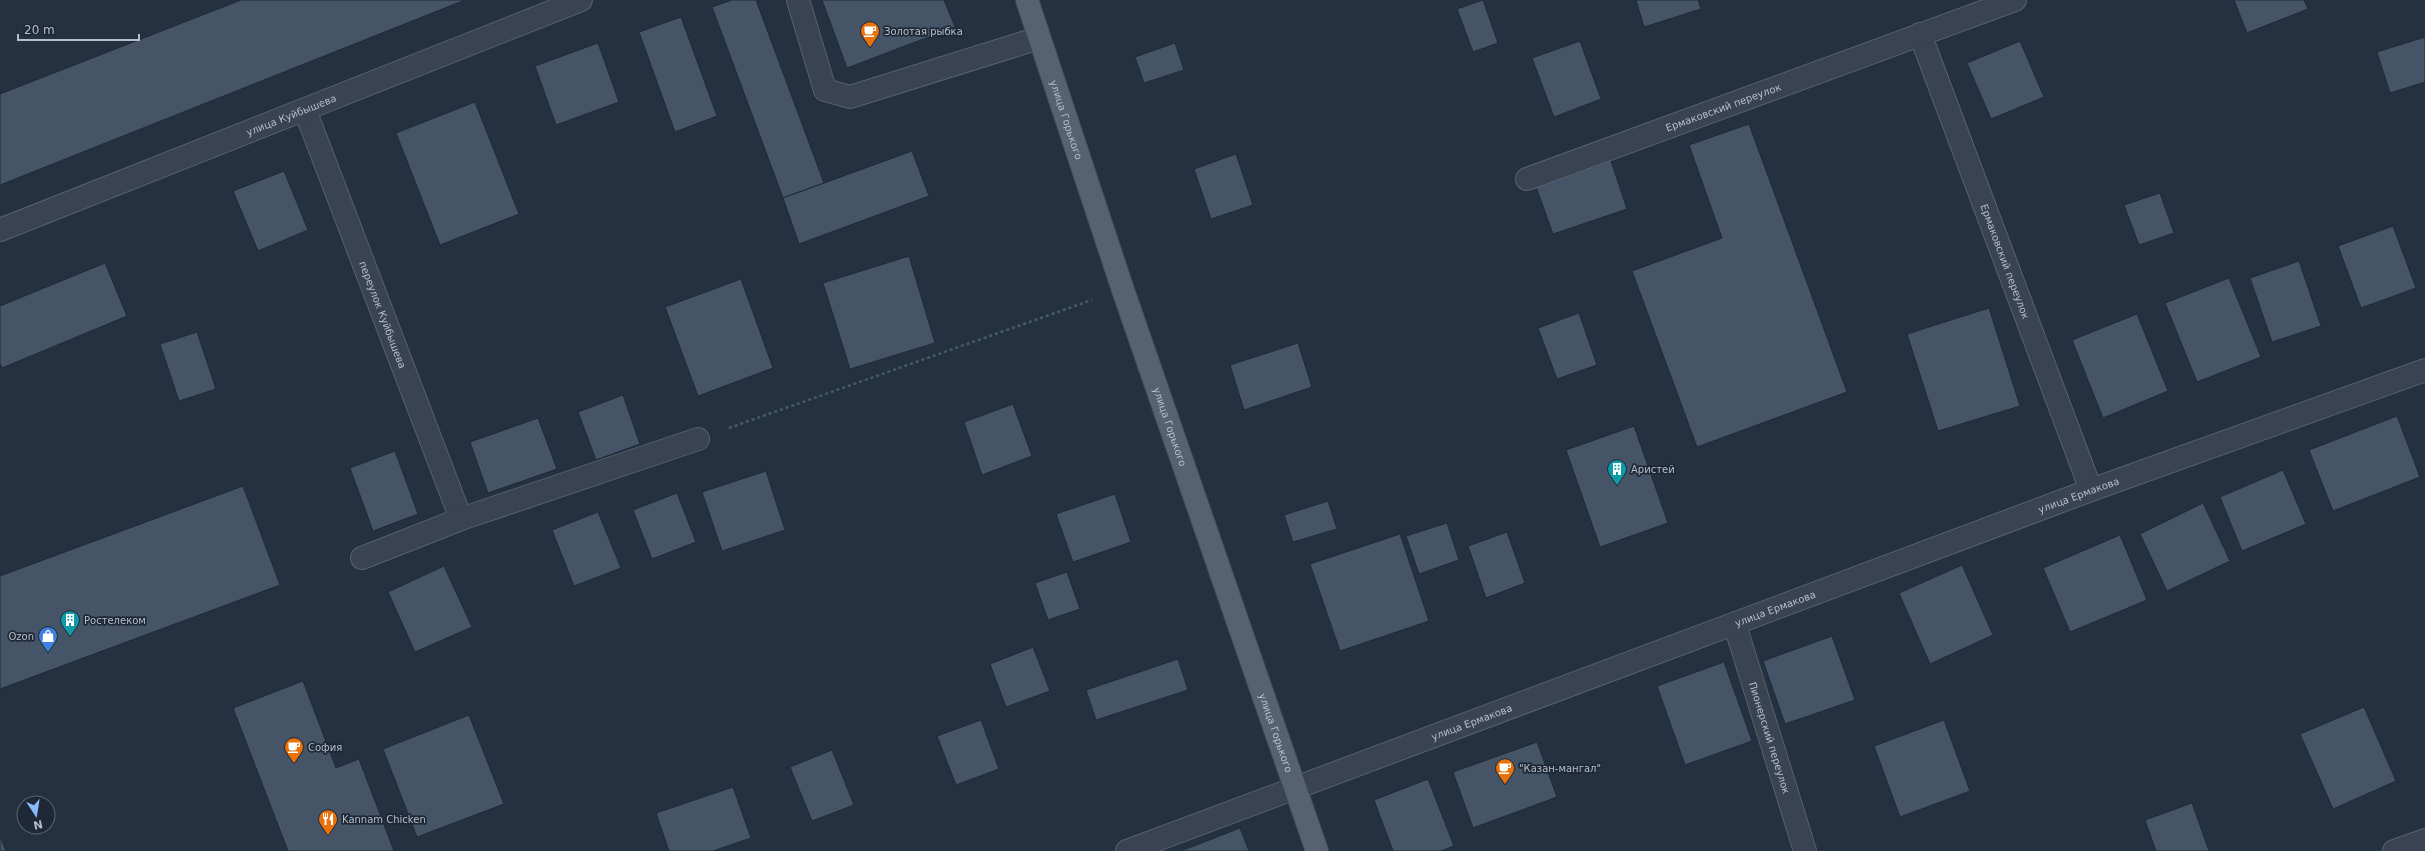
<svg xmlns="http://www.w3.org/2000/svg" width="2425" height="851" font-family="'DejaVu Sans',sans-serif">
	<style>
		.building { fill: #455466; stroke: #202a38 }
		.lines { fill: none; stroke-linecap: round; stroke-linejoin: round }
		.minor-casing { stroke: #57616e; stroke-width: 24 }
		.major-casing { stroke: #434c5a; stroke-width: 24 }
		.path { stroke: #455d5f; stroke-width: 2.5; stroke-dasharray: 3 3; stroke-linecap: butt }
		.minor { stroke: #394351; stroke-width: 22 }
		.major { stroke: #576271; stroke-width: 22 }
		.labels { text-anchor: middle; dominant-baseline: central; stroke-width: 3.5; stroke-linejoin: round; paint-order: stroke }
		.poi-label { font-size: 10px; fill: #b6becb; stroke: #1e2836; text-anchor: start }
		.street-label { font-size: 10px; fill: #b6becb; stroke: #1e2836 }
	</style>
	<rect width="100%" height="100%" fill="#243141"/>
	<!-- building -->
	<g class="building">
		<polygon points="241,0 465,0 0,185 0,94"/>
		<polygon points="732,0 756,0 824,183 783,198 712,7"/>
		<polygon points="822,0 944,0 955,27 847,68"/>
		<polygon points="1483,0 1498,43 1473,52 1457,9"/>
		<polygon points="1636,0 1698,0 1701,9 1644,27"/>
		<polygon points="2234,0 2304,0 2308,9 2247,33"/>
		<polygon points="681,17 717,116 675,132 639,32"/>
		<polygon points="2425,37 2425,82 2390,93 2377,52"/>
		<polygon points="1580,41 1601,99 1554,117 1532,58"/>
		<polygon points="2020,41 2044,97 1991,119 1967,63"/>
		<polygon points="598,43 619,102 556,125 535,66"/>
		<polygon points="1175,43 1184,70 1144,83 1135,57"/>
		<polygon points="475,102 519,214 440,245 396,133"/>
		<polygon points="1749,124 1847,392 1697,447 1632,271 1722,238 1689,145"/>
		<polygon points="912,151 929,196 799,244 783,198"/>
		<polygon points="1236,154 1253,205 1211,219 1194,169"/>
		<polygon points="1610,158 1627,209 1553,234 1535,184"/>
		<polygon points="284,171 308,230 258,251 233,191"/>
		<polygon points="2160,193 2174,233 2139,245 2124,205"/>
		<polygon points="2393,226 2416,288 2361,308 2338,246"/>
		<polygon points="909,256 935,343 850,369 823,283"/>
		<polygon points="2299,261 2321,326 2272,342 2250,278"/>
		<polygon points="105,263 127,316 2,368 0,363 0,306"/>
		<polygon points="2229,278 2261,357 2197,382 2165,303"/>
		<polygon points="741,279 773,368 698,396 665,307"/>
		<polygon points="1989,308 2020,406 1938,431 1907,334"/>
		<polygon points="1579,313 1597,365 1557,379 1538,328"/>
		<polygon points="2137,314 2168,391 2103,418 2072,340"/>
		<polygon points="197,332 216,389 179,401 160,344"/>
		<polygon points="1298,343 1312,387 1244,410 1230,365"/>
		<polygon points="623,395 640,444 596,460 578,412"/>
		<polygon points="1013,404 1032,456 982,475 964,422"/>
		<polygon points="2397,416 2420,477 2333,511 2309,450"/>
		<polygon points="538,418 557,469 488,493 470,442"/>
		<polygon points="1634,426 1668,523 1600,547 1566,450"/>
		<polygon points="395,451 418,514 373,531 350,468"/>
		<polygon points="2283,470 2306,524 2242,551 2220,497"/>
		<polygon points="766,471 785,530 722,551 702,492"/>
		<polygon points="243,486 280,585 0,689 0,576"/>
		<polygon points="677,493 696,542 652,559 633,510"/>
		<polygon points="1115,494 1131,542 1073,562 1056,514"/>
		<polygon points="1328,501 1337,529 1293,542 1284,515"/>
		<polygon points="2203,503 2230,561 2167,591 2140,534"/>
		<polygon points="598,512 621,568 574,586 552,530"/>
		<polygon points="1447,523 1459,560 1419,574 1406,536"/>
		<polygon points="1507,532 1525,583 1486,598 1468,546"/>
		<polygon points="1400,534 1429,621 1340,651 1310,564"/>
		<polygon points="2120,535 2147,600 2070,632 2043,568"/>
		<polygon points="1962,565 1993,635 1930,664 1899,593"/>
		<polygon points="444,566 472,627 415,652 388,592"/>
		<polygon points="1067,572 1080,609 1048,620 1035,583"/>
		<polygon points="1832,636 1855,700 1785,724 1763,661"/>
		<polygon points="1033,647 1050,691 1006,707 990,664"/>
		<polygon points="1178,659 1188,690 1096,720 1086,690"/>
		<polygon points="1724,662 1752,741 1685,765 1657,686"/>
		<polygon points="303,681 336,768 359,759 394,851 288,851 233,708"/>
		<polygon points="2364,707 2396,781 2333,809 2300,734"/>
		<polygon points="469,715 504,804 417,837 383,749"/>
		<polygon points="981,720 999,769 956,785 937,736"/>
		<polygon points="1944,720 1970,791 1900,817 1874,746"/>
		<polygon points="1537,742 1557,797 1473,828 1453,772"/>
		<polygon points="832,750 854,805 812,821 790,767"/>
		<polygon points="1428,779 1454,846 1441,851 1393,851 1374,800"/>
		<polygon points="733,787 751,838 713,851 669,851 656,813"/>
		<polygon points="2192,803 2209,851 2156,851 2145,820"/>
		<polygon points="1240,828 1249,851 1181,851"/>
		<polygon points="0,836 6,851 0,851"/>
	</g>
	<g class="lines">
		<defs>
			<g id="minor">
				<polyline points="798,0 825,90 850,97 1039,38"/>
				<path id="s1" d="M1920,34L2091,490"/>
				<path id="s2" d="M305,110L461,519"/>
				<path id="s3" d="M1527,179L2015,0"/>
				<path id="s4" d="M0,230L581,0"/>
				<polyline points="362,558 461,519 698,439"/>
				<path id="s5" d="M1735,625L1805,851"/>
				<path id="s6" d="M1127,851L2091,490L2425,370"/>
				<polyline points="2394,851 2425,840"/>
			</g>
			<g id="major">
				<path id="s7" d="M1027,0L1123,290L1317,851"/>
			</g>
		</defs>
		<!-- minor casing -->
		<use href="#minor" class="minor-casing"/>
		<!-- major casing -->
		<use href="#major" class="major-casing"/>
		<!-- path -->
		<polyline class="path" points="729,428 1092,300"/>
		<!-- minor -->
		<use href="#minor" class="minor"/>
		<!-- major -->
		<use href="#major" class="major"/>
	</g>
	<!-- icons -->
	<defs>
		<symbol id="cafe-pin" viewBox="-11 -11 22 30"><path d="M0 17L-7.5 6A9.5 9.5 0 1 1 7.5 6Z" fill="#e8710a" stroke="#1e2836"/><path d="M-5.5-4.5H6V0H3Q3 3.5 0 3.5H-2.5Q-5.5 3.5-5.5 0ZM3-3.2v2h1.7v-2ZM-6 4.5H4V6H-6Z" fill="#fff"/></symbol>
		<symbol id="building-pin" viewBox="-11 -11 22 30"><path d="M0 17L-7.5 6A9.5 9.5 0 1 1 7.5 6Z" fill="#0f9aa8" stroke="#1e2836"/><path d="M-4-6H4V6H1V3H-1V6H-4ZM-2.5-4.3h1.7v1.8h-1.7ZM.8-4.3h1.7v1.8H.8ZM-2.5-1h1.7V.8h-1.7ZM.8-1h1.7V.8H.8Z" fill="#fff"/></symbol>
		<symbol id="shop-pin" viewBox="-11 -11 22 30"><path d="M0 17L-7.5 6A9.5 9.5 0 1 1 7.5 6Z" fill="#3f7fe0" stroke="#1e2836"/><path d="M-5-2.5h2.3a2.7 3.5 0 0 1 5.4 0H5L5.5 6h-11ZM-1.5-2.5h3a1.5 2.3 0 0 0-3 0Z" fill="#fff"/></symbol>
		<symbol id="restaurant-pin" viewBox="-11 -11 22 30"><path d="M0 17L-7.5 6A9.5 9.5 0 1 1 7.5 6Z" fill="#e8710a" stroke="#1e2836"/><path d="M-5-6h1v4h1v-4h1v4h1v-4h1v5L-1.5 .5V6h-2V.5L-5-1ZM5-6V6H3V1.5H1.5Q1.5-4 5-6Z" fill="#fff"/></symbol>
	</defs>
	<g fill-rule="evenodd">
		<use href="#cafe-pin" x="859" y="20" width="22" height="30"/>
		<use href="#building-pin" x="1606" y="458" width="22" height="30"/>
		<use href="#building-pin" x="59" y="609" width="22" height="30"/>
		<use href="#shop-pin" x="37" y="625" width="22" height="30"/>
		<use href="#cafe-pin" x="283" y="736" width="22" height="30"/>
		<use href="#cafe-pin" x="1494" y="757" width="22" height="30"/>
		<use href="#restaurant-pin" x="317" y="808" width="22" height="30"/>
	</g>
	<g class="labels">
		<!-- poi labels -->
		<g class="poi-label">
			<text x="884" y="31">Золотая рыбка</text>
			<text x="1631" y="469">Аристей</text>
			<text x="84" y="620">Ростелеком</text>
			<text x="34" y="636" text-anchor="end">Ozon</text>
			<text x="308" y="747">София</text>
			<text x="1519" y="768">"Казан-мангал"</text>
			<text x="342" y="819">Kannam Chicken</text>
		</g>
		<!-- street labels -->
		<g class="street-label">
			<text stroke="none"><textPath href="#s3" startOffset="209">Ермаковский переулок</textPath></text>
			<text stroke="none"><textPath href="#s4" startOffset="313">улица Куйбышева</textPath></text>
			<text stroke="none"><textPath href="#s7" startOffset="126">улица Горького</textPath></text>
			<text stroke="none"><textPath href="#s1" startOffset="243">Ермаковский переулок</textPath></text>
			<text stroke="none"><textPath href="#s2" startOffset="219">переулок Куйбышева</textPath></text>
			<text stroke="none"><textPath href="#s7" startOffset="450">улица Горького</textPath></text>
			<text stroke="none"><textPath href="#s6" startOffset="1016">улица Ермакова</textPath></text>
			<text stroke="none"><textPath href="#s6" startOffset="692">улица Ермакова</textPath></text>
			<text stroke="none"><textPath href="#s6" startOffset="368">улица Ермакова</textPath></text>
			<text stroke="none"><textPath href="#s7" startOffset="774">улица Горького</textPath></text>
			<text stroke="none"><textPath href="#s5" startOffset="118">Пионерский переулок</textPath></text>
		</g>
	</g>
	<!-- north arrow -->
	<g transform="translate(36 815) rotate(168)"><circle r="19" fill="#1e2836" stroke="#5b6472"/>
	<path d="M0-3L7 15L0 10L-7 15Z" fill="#8ab8fc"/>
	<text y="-6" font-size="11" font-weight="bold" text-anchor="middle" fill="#b6becb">N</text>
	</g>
	<!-- scale -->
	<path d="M18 34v6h121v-6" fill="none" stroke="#b6becb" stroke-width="2"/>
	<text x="24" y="34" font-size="12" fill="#b6becb" stroke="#1e2836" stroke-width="3" paint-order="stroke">20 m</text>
</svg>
